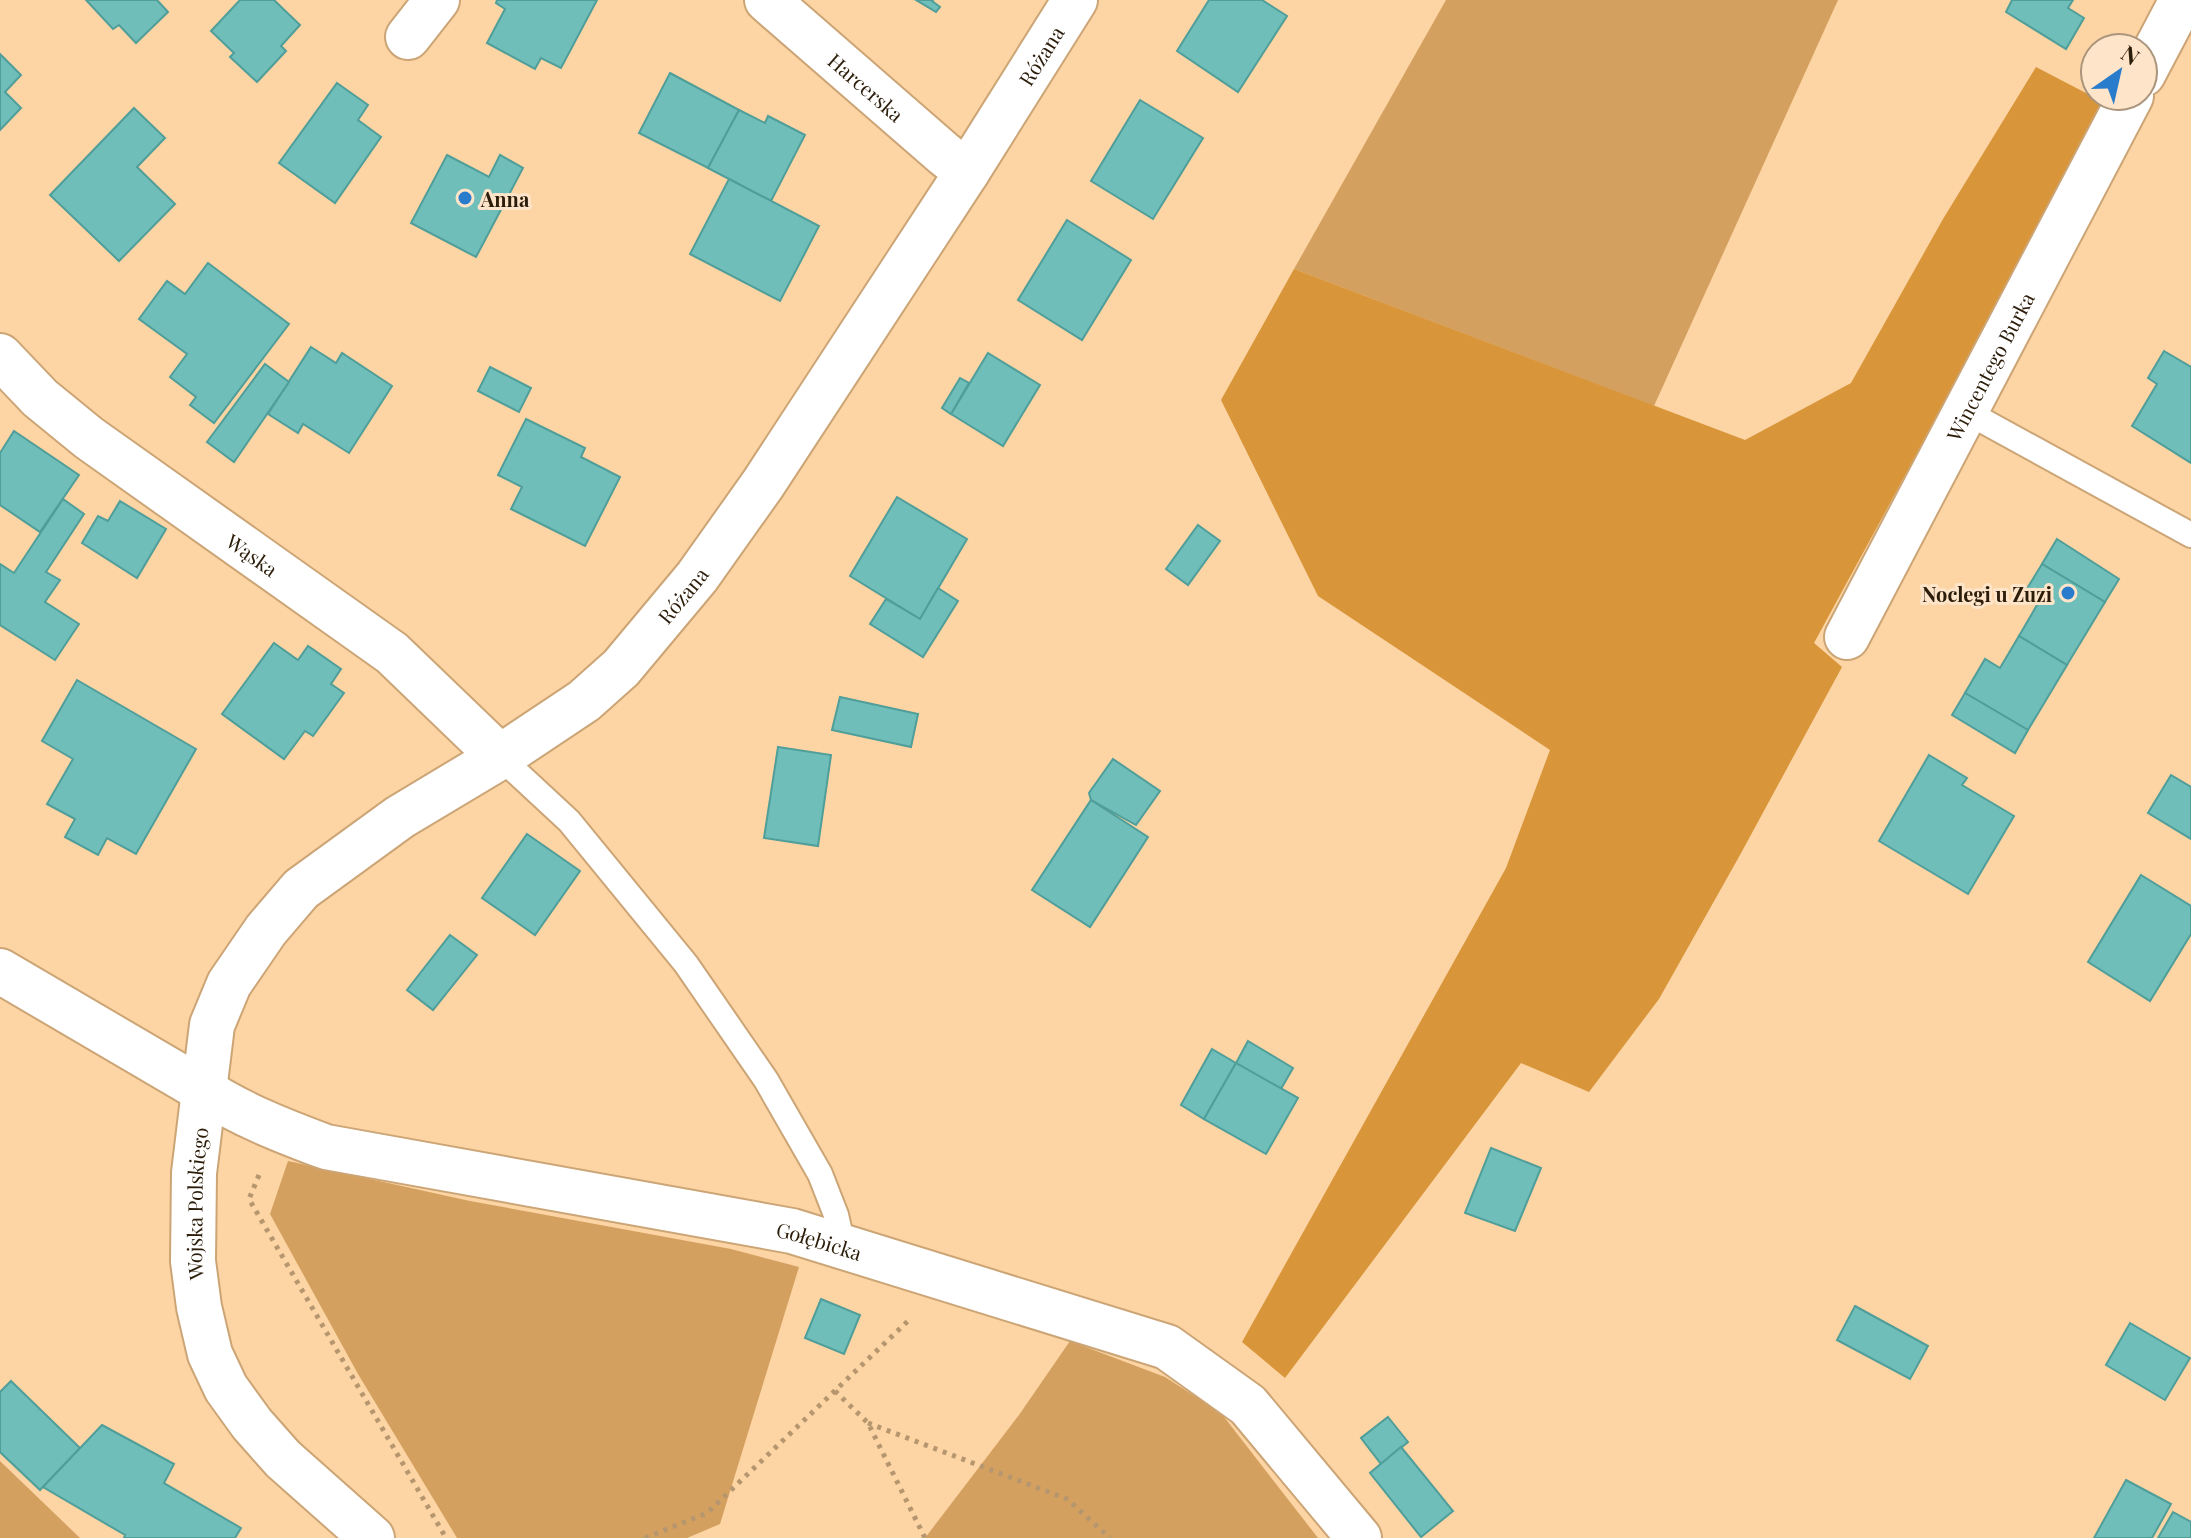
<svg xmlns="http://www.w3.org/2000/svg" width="2191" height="1538" font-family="'Playfair Display',serif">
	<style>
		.green { fill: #d4a05f }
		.forest { fill: #d8953a }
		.building { fill: #6fbeb9; stroke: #4f9e9a; stroke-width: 2 }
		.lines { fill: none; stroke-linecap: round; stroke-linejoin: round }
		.service-casing { stroke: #cca576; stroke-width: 28 }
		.minor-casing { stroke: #cca576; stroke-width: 48 }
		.tertiary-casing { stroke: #cca576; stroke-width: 48 }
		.path { stroke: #b6966f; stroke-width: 5; stroke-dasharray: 4 6; stroke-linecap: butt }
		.service { stroke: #fff; stroke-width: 24 }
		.minor { stroke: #fff; stroke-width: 44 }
		.tertiary { stroke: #fff; stroke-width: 44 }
		.poi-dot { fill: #297ccb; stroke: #fee4c8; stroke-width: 3 }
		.labels { text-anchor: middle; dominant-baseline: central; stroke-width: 6; stroke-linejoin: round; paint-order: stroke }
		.street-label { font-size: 20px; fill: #2c1d0a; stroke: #fee4c8 }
		.poi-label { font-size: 20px; font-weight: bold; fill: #2c1d0a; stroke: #fee4c8; text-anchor: start }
	</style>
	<rect width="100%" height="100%" fill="#fdd4a3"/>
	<!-- green -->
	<g class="green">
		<polygon points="1446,0 1838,0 1654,406 1294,269"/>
		<polygon points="288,1161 470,1201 731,1249 799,1267 720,1524 687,1538 457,1538 358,1374 270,1214"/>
		<polygon points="1070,1341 1165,1377 1221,1413 1318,1538 925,1538 1019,1415"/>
		<polygon points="0,1461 80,1538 0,1538"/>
	</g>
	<!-- forest -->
	<polygon class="forest" points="2036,67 2107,104 1814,643 1842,667 1740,855 1659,999 1589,1092 1521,1063 1285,1378 1242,1342 1506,868 1550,750 1318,596 1221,400 1294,269 1745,440 1851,383 1943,219"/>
	<!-- building -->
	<g class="building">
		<polygon points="86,0 157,0 168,12 136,43 119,25 113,29"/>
		<polygon points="240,0 274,0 300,25 281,46 286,51 257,82 230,57 234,53 211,31"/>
		<polygon points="497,0 597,0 561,68 541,58 535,69 487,43 505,9 496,3"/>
		<polygon points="916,0 933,0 932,1 940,7 936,12"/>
		<polygon points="1209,0 1262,0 1287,16 1238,92 1177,51"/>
		<polygon points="2012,0 2073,0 2068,8 2084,18 2066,49 2006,12"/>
		<polygon points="0,54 21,75 5,92 21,108 0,130"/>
		<polygon points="670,73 739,110 708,168 639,133"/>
		<polygon points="337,83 368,105 358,120 381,137 335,203 279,163"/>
		<polygon points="1140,100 1203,138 1153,219 1091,181"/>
		<polygon points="134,108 165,138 137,167 175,204 119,261 50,195"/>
		<polygon points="739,110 765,123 768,116 805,135 771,201 708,168"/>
		<polygon points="447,155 489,177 500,155 523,168 476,257 411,223"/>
		<polygon points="729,179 819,226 780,301 690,254"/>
		<polygon points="1067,220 1131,260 1082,340 1018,300"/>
		<polygon points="208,263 289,324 214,423 190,405 196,397 170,377 187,354 139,319 167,281 185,294"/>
		<polygon points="311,347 336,363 342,353 392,386 349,453 303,424 298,433 268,414"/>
		<polygon points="2164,351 2191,367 2191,463 2132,426 2157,384 2148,378"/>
		<polygon points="988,353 1040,385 1003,446 951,414"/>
		<polygon points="265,364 289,382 234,462 207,442"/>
		<polygon points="490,367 531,388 519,412 478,391"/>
		<polygon points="960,378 969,383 951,414 942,408"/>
		<polygon points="526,419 585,448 581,457 620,477 585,546 511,509 522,487 498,475"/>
		<polygon points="14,431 79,475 40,532 0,505 0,453"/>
		<polygon points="897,497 967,539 920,619 850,576"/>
		<polygon points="63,499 84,514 46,572 60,580 45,602 79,624 55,660 0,625 0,564 14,573"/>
		<polygon points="120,501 166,529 137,578 82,543 98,516 108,521"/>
		<polygon points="1198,525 1220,541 1188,585 1166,569"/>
		<polygon points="2057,539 2119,579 2105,602 2042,564"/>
		<polygon points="2042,564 2105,602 2067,665 2019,636 2037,605 2023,595"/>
		<polygon points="938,588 958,601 923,657 870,624 886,599 920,619"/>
		<polygon points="2019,636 2067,665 2028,730 1965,693 1985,659 2000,668"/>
		<polygon points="274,643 298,660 308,646 341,669 331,684 344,693 313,736 305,731 284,759 222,714"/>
		<polygon points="77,680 196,749 136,854 107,838 98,855 65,837 75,819 47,804 73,759 42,741"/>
		<polygon points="1965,693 2028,730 2015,753 1952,715"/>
		<polygon points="840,697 918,714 911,747 832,730"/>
		<polygon points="778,747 831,755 818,846 764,838"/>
		<polygon points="1929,755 1967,778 1962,785 2014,816 1968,894 1879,841"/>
		<polygon points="1113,759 1160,791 1136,825 1091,800 1089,793"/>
		<polygon points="2171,775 2191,787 2191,839 2148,813"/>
		<polygon points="1091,800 1148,837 1090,927 1032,890"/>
		<polygon points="527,834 580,871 535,935 482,898"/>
		<polygon points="2141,875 2191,906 2191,934 2150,1001 2088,962"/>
		<polygon points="450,935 477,955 433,1010 407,990"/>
		<polygon points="1248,1041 1293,1068 1281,1089 1236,1063"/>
		<polygon points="1212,1049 1236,1063 1204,1119 1181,1105"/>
		<polygon points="1236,1063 1298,1098 1266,1154 1204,1119"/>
		<polygon points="1491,1148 1541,1168 1515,1231 1465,1213"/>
		<polygon points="821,1299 860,1315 844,1354 805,1338"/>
		<polygon points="1855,1306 1928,1346 1910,1379 1837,1340"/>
		<polygon points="2130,1323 2190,1358 2165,1400 2106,1365"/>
		<polygon points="11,1381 80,1448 40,1490 0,1452 0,1392"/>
		<polygon points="1388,1417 1408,1442 1381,1464 1361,1438"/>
		<polygon points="102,1425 174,1464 164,1483 241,1528 235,1538 124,1538 125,1535 43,1487"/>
		<polygon points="1401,1447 1453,1511 1421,1537 1370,1473"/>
		<polygon points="2126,1480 2171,1504 2152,1538 2094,1538"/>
		<polygon points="2173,1512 2191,1522 2191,1538 2158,1538"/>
	</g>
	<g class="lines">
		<defs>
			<g id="service">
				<polyline points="1965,411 2191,535"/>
				<polyline points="500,757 569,821 686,964 766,1080 820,1174 836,1215 843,1246"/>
			</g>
			<g id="minor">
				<path id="s1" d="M767,0L944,154L967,172"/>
				<polyline points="408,37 437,0"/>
				<polyline points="2143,74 2182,0"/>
				<path id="s2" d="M0,356L40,398L89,438L392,653L500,757"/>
				<path id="s3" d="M1847,637L2131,96"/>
				<path id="s4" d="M203,1090C242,1115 283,1131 326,1147L792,1231L1167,1347L1248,1405L1359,1538"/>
			</g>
			<g id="tertiary">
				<polyline points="0,971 203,1090"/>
				<path id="s5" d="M372,1538L283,1459L252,1424L226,1388L210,1354L199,1307L193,1261L194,1173L212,1025L229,984L266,930L301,889L400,817L500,757L584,701L621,668L697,577L763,484L967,172L1075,0"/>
			</g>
		</defs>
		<!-- service casing -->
		<use href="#service" class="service-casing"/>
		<!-- minor casing -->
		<use href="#minor" class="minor-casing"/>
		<!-- tertiary casing -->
		<use href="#tertiary" class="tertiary-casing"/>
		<!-- path -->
		<g class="path">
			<polyline points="259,1175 249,1199 446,1538"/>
			<polyline points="835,1391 868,1423 925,1538"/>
			<polyline points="868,1423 1067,1499 1110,1538"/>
			<polyline points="645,1538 707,1513 910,1319"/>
		</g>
		<!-- service -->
		<use href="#service" class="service"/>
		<!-- minor -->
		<use href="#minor" class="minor"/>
		<!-- tertiary -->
		<use href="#tertiary" class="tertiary"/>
	</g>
	<!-- markers -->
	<g class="poi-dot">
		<circle cx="465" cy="198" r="8"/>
		<circle cx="2068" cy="593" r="8"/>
	</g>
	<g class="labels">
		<!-- street labels -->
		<g class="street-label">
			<text stroke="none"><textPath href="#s5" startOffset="1876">Różana</textPath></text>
			<text stroke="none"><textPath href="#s1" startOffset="132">Harcerska</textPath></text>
			<text stroke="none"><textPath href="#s3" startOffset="306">Wincentego Burka</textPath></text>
			<text stroke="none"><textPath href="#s2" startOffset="322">Wąska</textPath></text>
			<text stroke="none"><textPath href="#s5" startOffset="1228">Różana</textPath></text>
			<text stroke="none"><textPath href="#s5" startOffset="400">Wojska Polskiego</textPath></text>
			<text stroke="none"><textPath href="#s4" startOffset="638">Gołębicka</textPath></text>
		</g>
		<!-- poi labels -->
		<g class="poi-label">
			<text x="481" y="198">Anna</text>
			<text x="2052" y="593" text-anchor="end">Noclegi u Zuzi</text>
		</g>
	</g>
	<!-- north arrow -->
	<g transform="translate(2119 72) rotate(34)"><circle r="38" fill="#fee4c8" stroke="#aa947c" stroke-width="2"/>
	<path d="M0-6L14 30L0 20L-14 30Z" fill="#297ccb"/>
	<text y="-12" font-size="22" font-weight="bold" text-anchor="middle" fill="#2c1d0a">N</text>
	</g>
</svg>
